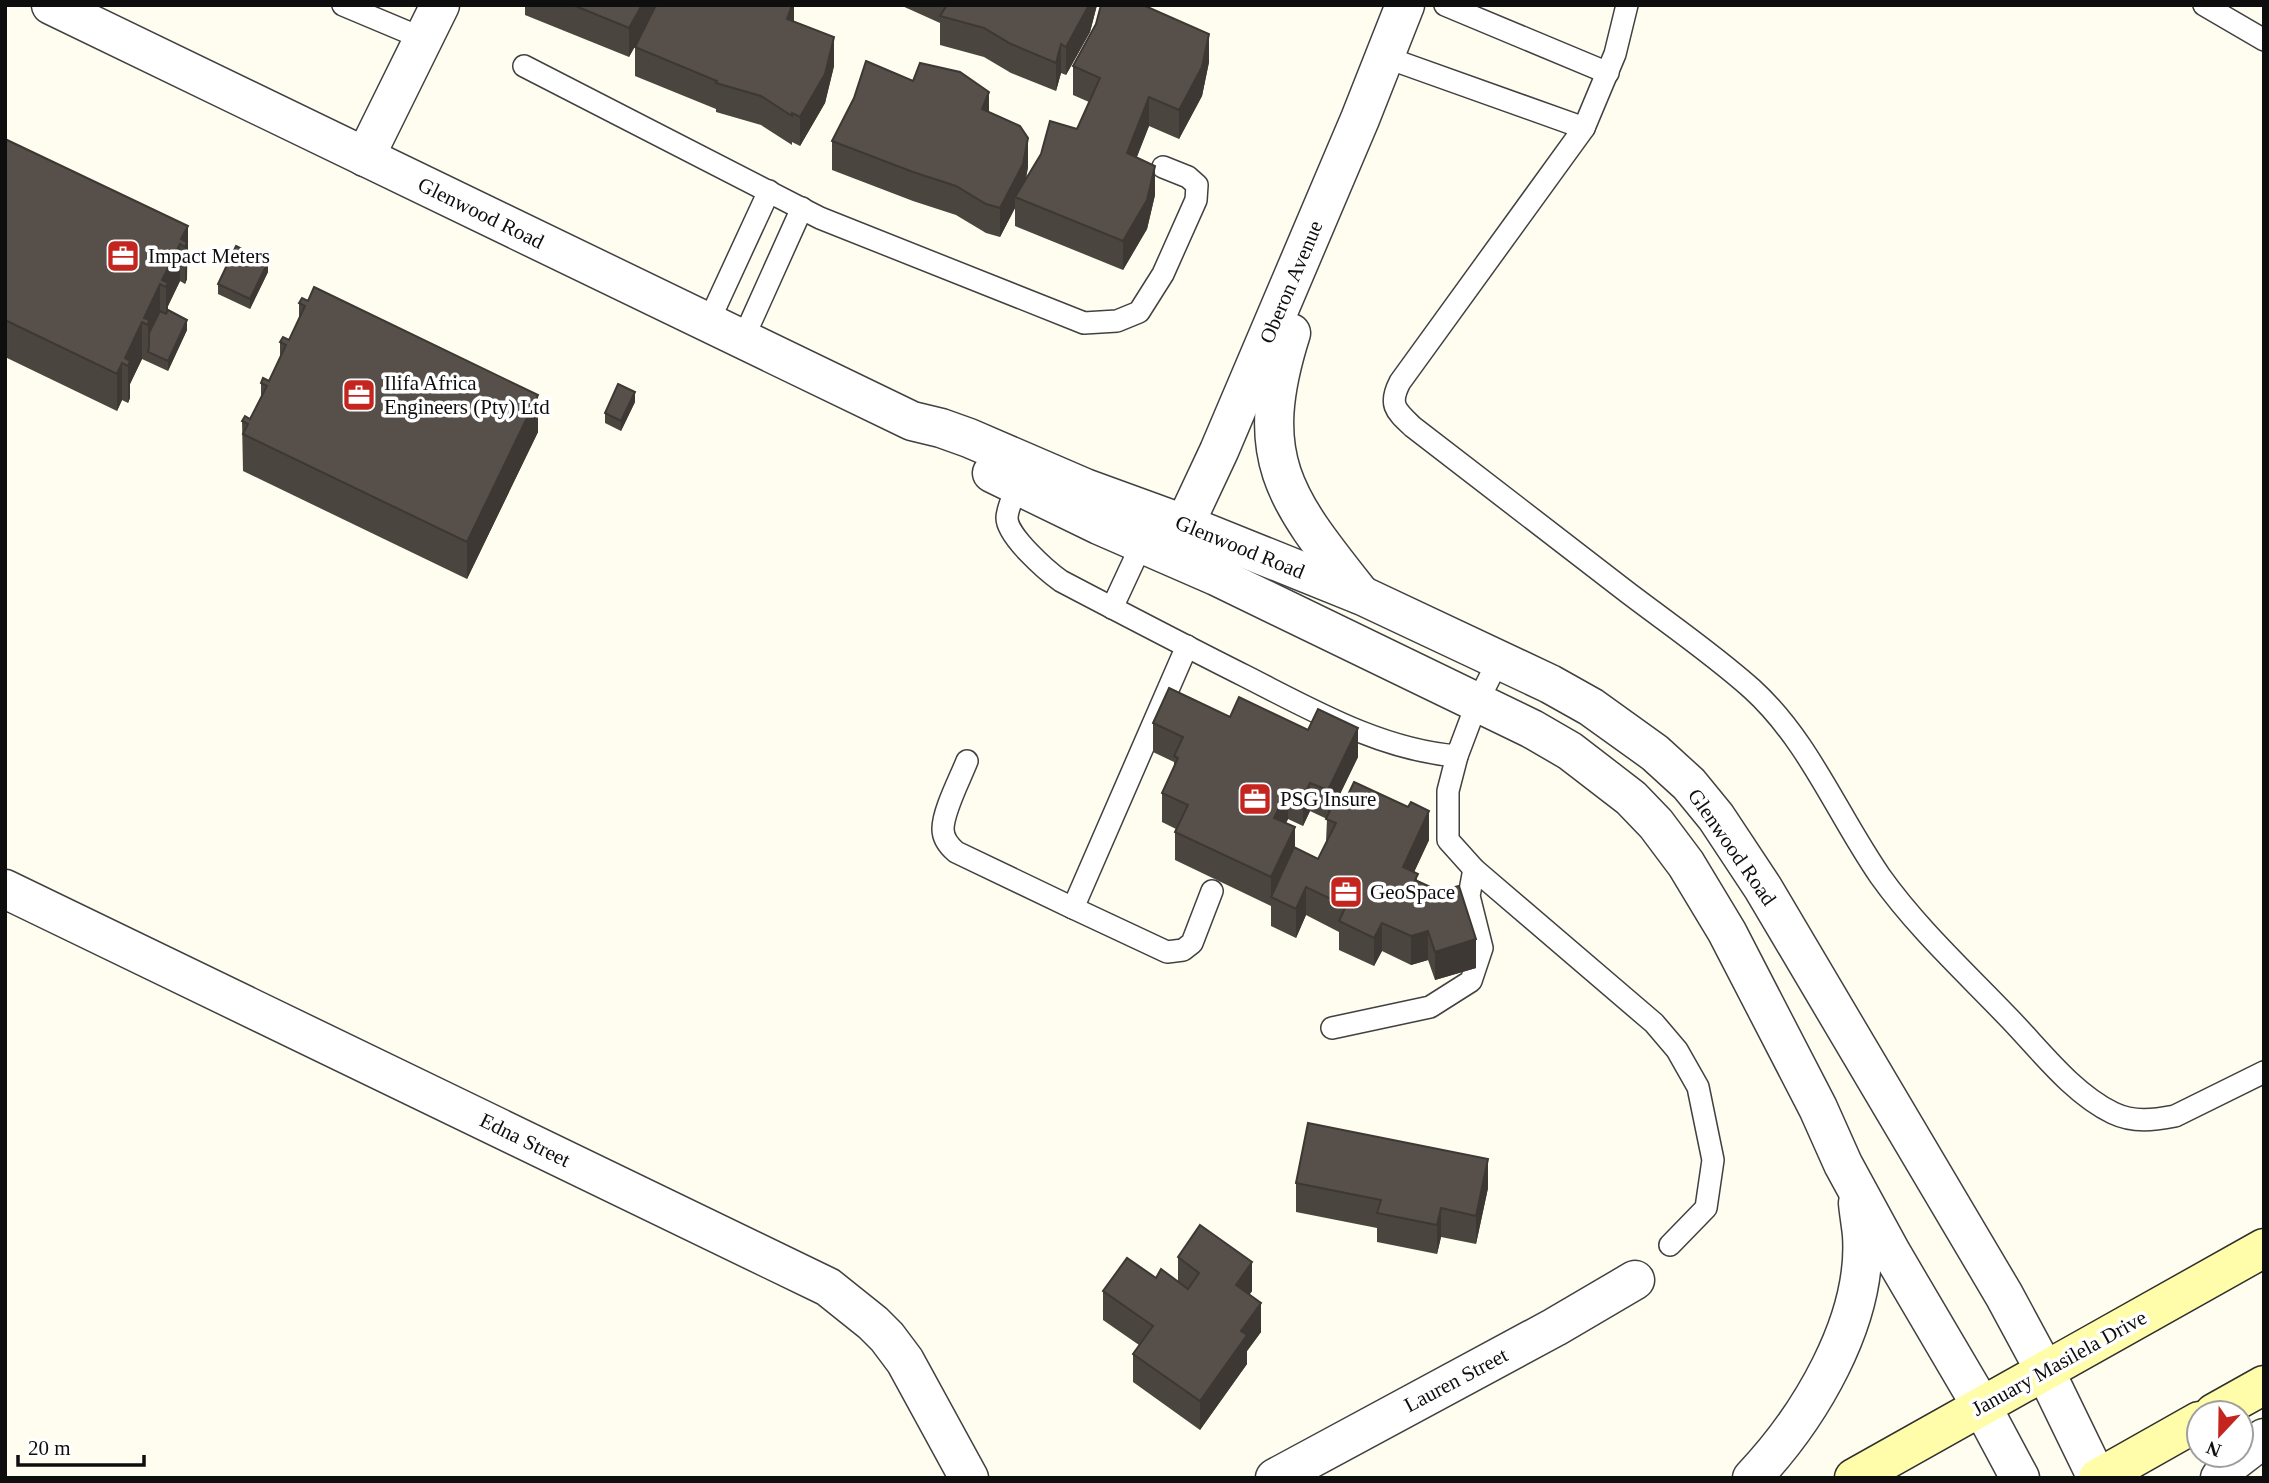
<svg xmlns="http://www.w3.org/2000/svg" width="2269" height="1483" font-family="'Times New Roman',serif">
	<style>
		.lines { fill: none; stroke-linecap: round; stroke-linejoin: round }
		.service-casing { stroke: #414141; stroke-width: 24 }
		.minor-casing { stroke: #414141; stroke-width: 41 }
		.tertiary-casing { stroke: #414141; stroke-width: 41 }
		.secondary-casing { stroke: #303030; stroke-width: 41 }
		.service { stroke: #fff; stroke-width: 21 }
		.minor { stroke: #fff; stroke-width: 38 }
		.tertiary { stroke: #fff; stroke-width: 38 }
		.secondary { stroke: #fffdaa; stroke-width: 38 }
		.wall { fill: #4b4540; fill-rule: evenodd }
		.shaded-wall { fill: #3d3834 }
		.building { fill: #57504a; stroke: #3d3834; stroke-width: 2 }
		.labels { text-anchor: middle; dominant-baseline: central; stroke-width: 7; stroke-linejoin: round; paint-order: stroke }
		.street-label { font-size: 21px; fill: #0e0e0e; stroke: #fff }
		.poi-label { font-size: 21px; fill: #0e0e0e; stroke: #fff; text-anchor: start }
	</style>
	<rect width="100%" height="100%" fill="#fffdef"/>
	<g class="lines">
		<defs>
			<g id="service">
				<polyline points="343,5 424,39"/>
				<polyline points="1445,5 1608,73"/>
				<path d="M1627,5L1615,54L1584,128L1400,382C1388,405 1396,411 1413,427C1484,482 1555,537 1627,592C1669,624 1713,654 1752,689C1809,741 1837,814 1880,876C1917,928 1965,972 2008,1017C2040,1050 2072,1093 2113,1113C2134,1123 2154,1120 2175,1116L2264,1072"/>
				<polyline points="2204,5 2264,40"/>
				<polyline points="1385,57 1584,128"/>
				<polyline points="524,66 820,218 1084,323 1117,321 1139,312 1163,274 1196,200 1197,185 1188,177 1163,167"/>
				<polyline points="708,323 769,191"/>
				<polyline points="743,339 802,208"/>
				<path d="M1017,486C1014,495 1007,509 1007,518C1007,536 1047,571 1061,581C1122,613 1183,645 1245,676C1312,710 1381,750 1457,756L1477,703L1499,659"/>
				<polyline points="1112,608 1145,537"/>
				<polyline points="1187,646 1073,908 1167,952 1183,950 1192,943 1212,891"/>
				<polyline points="1457,756 1448,791 1448,840 1474,869 1654,1023 1677,1050 1698,1087 1713,1160 1706,1208 1670,1245"/>
				<path d="M967,761C960,779 943,811 943,829C943,839 949,846 956,852L1073,908"/>
				<polyline points="1332,1028 1430,1007 1471,981 1482,948 1469,896 1474,869"/>
			</g>
			<g id="minor">
				<polyline points="365,157 440,5"/>
				<polyline points="5,889 828,1287 873,1323 887,1337 905,1361 969,1478"/>
				<polyline points="1275,1478 1555,1327 1635,1280"/>
			</g>
			<g id="tertiary">
				<polyline points="51,5 912,421 941,428 969,438 1085,488 1184,524 1363,596 1550,684 1591,707 1655,753 1689,784 1716,817 1763,888 2004,1295 2045,1371 2097,1478"/>
				<path d="M1291,333C1251,459 1285,499 1361,595"/>
				<polyline points="992,473 1099,525 1216,576 1532,729 1570,751 1631,798 1656,824 1686,864 1727,932 1818,1108 1843,1164 1892,1254 1982,1407 2020,1478"/>
				<polyline points="1174,547 1219,451 1360,119 1405,5"/>
				<path d="M1752,1478C1809,1418 1868,1321 1862,1235C1861,1224 1859,1214 1858,1203"/>
				<polyline points="2220,1478 2229,1465 2264,1438"/>
			</g>
			<g id="secondary">
				<polyline points="2214,1413 2264,1385"/>
				<polyline points="1854,1478 2264,1248"/>
				<polyline points="2098,1478 2199,1421"/>
			</g>
		</defs>
		<!-- service casing -->
		<use href="#service" class="service-casing"/>
		<!-- minor casing -->
		<use href="#minor" class="minor-casing"/>
		<!-- tertiary casing -->
		<use href="#tertiary" class="tertiary-casing"/>
		<!-- secondary casing -->
		<use href="#secondary" class="secondary-casing"/>
		<!-- service -->
		<use href="#service" class="service"/>
		<!-- minor -->
		<use href="#minor" class="minor"/>
		<!-- tertiary -->
		<use href="#tertiary" class="tertiary"/>
		<!-- secondary -->
		<use href="#secondary" class="secondary"/>
	</g>
	<!-- wall -->
	<g class="wall">
		<polygon points="525,5 655,5 653,11 794,5 794,22 834,66 825,103 800,146 792,142 792,145 761,125 716,112 716,109 635,76 635,47 639,39 629,57 525,15"/>
		<polygon points="900,5 1097,5 1090,32 1066,75 1061,73 1056,91 1011,73 984,57 940,45 940,23"/>
		<polygon points="1209,62 1202,96 1179,139 1149,126 1137,157 1155,195 1147,229 1123,270 1015,226 1015,208 1000,237 986,233 956,215 913,201 832,170 832,141 989,113 1028,167 1026,179 1077,129 1089,102 1073,95 1073,66"/>
		<polygon points="5,139 188,226 187,279 185,284 180,281 168,306 168,310 187,330 168,371 142,359 130,384 130,398 128,403 122,400 117,411 5,357"/>
		<polygon points="268,272 250,309 218,294 218,284"/>
		<polygon points="299,303 538,432 467,579 243,471 242,421 250,419 261,397 261,383 269,381 280,357 280,342 289,340 299,318"/>
		<polygon points="635,402 621,431 605,423 605,413"/>
		<path d="M1230,717L1358,757L1339,796L1429,840L1414,872L1418,882L1476,968L1435,980L1428,960L1411,965L1382,951L1374,966L1339,950V932L1306,915L1296,938L1271,926V906L1175,860V832L1176,829L1162,822V793L1174,768V762L1153,752V723ZM1310,811L1327,819L1326,842L1318,859L1295,848L1286,823L1288,819L1303,826Z"/>
		<polygon points="1296,1183 1488,1188 1476,1244 1441,1237 1437,1254 1377,1242 1377,1228 1296,1212"/>
		<polygon points="1178,1257 1252,1291 1249,1295 1261,1332 1247,1351 1247,1364 1200,1430 1133,1382 1133,1354 1139,1345 1103,1320 1103,1291 1156,1278 1178,1281"/>
	</g>
	<!-- shaded-wall -->
	<g class="shaded-wall">
		<polygon points="642,5 655,5 652,16 629,57 629,28"/>
		<polygon points="792,5 794,5 794,29 787,19"/>
		<polygon points="1089,5 1097,5 1090,32 1066,75 1066,47"/>
		<polygon points="1209,34 1209,62 1202,96 1179,139 1179,110"/>
		<polygon points="834,37 834,66 825,103 800,146 800,117"/>
		<polygon points="1061,44 1061,73 1056,91 1056,63"/>
		<polygon points="989,92 989,121 982,109"/>
		<polygon points="1149,97 1149,126 1127,181 1127,153"/>
		<polygon points="1028,138 1028,167 1023,192 1015,197 1015,208 1000,237 1000,208"/>
		<polygon points="1155,166 1155,195 1147,229 1123,270 1123,241"/>
		<polygon points="188,226 188,263 187,265 187,279 185,284 185,247 181,239"/>
		<polygon points="180,244 180,281 168,306 168,320 166,324 166,287 162,280"/>
		<polygon points="268,262 268,272 250,309 250,299"/>
		<polygon points="160,284 160,321 149,353 148,352 148,325 144,318"/>
		<polygon points="187,320 187,330 168,371 168,361"/>
		<polygon points="142,322 142,359 130,384 130,398 128,403 128,366 125,358"/>
		<polygon points="122,363 122,400 117,411 117,374"/>
		<polygon points="635,392 635,402 621,431 621,421"/>
		<polygon points="538,395 538,432 467,579 467,542"/>
		<polygon points="1358,728 1358,757 1328,819 1328,790"/>
		<polygon points="1310,783 1310,811 1303,826 1303,797"/>
		<polygon points="1288,790 1288,819 1274,846 1274,818"/>
		<polygon points="1429,811 1429,840 1403,896 1403,867"/>
		<polygon points="1295,827 1295,855 1271,897 1271,877"/>
		<polygon points="1306,887 1306,915 1296,938 1296,909"/>
		<polygon points="1382,923 1382,951 1374,966 1374,938"/>
		<polygon points="1428,931 1428,960 1411,965 1411,936"/>
		<polygon points="1476,939 1476,968 1435,980 1435,952"/>
		<polygon points="1488,1159 1488,1188 1476,1244 1476,1216"/>
		<polygon points="1441,1208 1441,1237 1437,1254 1437,1225"/>
		<polygon points="1252,1262 1252,1291 1236,1314 1236,1285"/>
		<polygon points="1261,1303 1261,1332 1247,1351 1247,1364 1200,1430 1200,1401 1241,1331"/>
	</g>
	<!-- building -->
	<g class="building">
		<polygon points="573,5 642,5 629,28"/>
		<polygon points="656,5 792,5 787,19 834,37 825,74 800,117 792,113 792,116 761,96 716,83 717,81 635,47"/>
		<polygon points="947,5 1089,5 1066,47 1061,44 1056,63 1011,44 984,28 940,16"/>
		<polygon points="1101,5 1143,5 1209,34 1202,67 1179,110 1149,97 1127,153 1155,166 1147,200 1123,241 1015,197 1041,154 1050,121 1077,129 1100,78 1073,66 1096,24"/>
		<polygon points="866,61 913,81 920,63 960,72 989,92 982,109 1020,126 1028,138 1023,164 1000,208 986,204 956,186 913,172 832,141 854,98"/>
		<polygon points="5,139 188,226 181,239 187,242 185,247 180,244 162,280 168,283 166,287 160,284 144,318 149,320 148,325 142,322 125,358 130,361 128,366 122,363 117,374 5,320"/>
		<polygon points="236,246 268,262 250,299 218,284"/>
		<polygon points="314,287 538,395 467,542 243,434 248,424 242,421 245,416 250,419 267,386 261,383 263,378 269,381 286,345 280,342 283,337 289,340 305,306 299,303 302,298 308,301"/>
		<polygon points="168,310 187,320 168,361 148,352 149,347 149,333 160,311 166,314"/>
		<polygon points="618,384 635,392 621,421 605,413"/>
		<polygon points="1169,688 1230,717 1239,697 1308,730 1318,709 1358,728 1328,790 1310,783 1303,797 1288,790 1274,818 1295,827 1271,877 1175,832 1188,805 1162,793 1178,758 1174,756 1183,737 1153,723"/>
		<polygon points="1354,782 1408,807 1411,802 1429,811 1403,867 1418,874 1415,880 1439,891 1459,886 1476,939 1435,952 1428,931 1411,936 1382,923 1374,938 1339,921 1346,906 1306,887 1296,909 1271,897 1294,847 1318,859 1336,823 1326,819 1337,796 1346,799"/>
		<polygon points="1308,1123 1488,1159 1476,1216 1441,1208 1437,1225 1377,1213 1381,1200 1296,1183"/>
		<polygon points="1200,1225 1252,1262 1236,1285 1261,1303 1241,1331 1247,1335 1200,1401 1133,1354 1153,1326 1103,1291 1127,1258 1156,1278 1161,1269 1188,1289 1199,1273 1178,1257"/>
	</g>
	<!-- icons -->
	<defs>
		<symbol id="office-square" viewBox="-11 -11 22 22"><rect x="-9" y="-9" width="18" height="18" rx="4" fill="#c5251f" stroke="#fff"/><path d="M-6-3h4V-5.5h4V-3h4V5H-6ZM-1-4.5V-3h2v-1.5ZM-6 0V1H6V0Z" fill="#fff"/></symbol>
	</defs>
	<g fill-rule="evenodd">
		<use href="#office-square" x="104" y="237" width="38" height="38"/>
		<use href="#office-square" x="340" y="376" width="38" height="38"/>
		<use href="#office-square" x="1236" y="780" width="38" height="38"/>
		<use href="#office-square" x="1327" y="873" width="38" height="38"/>
	</g>
	<g class="labels">
		<!-- street labels -->
		<g class="street-label">
			<text transform="translate(481 213) rotate(26)">Glenwood Road</text>
			<text transform="translate(1291 282) rotate(-67)">Oberon Avenue</text>
			<text transform="translate(1240 547) rotate(22)">Glenwood Road</text>
			<text transform="translate(1732 847) rotate(55)">Glenwood Road</text>
			<text transform="translate(525 1140) rotate(26)">Edna Street</text>
			<text transform="translate(2059 1363) rotate(-29)">January Masilela Drive</text>
			<text transform="translate(1456 1380) rotate(-28)">Lauren Street</text>
		</g>
		<!-- poi labels -->
		<g class="poi-label">
			<text x="148" y="256">Impact Meters</text>
			<text x="384" y="383">Ilifa Africa<tspan x="384" dy="24">Engineers (Pty) Ltd</tspan></text>
			<text x="1280" y="799">PSG Insure</text>
			<text x="1370" y="892">GeoSpace</text>
		</g>
	</g>
	<!-- border -->
	<rect width="2269" height="1483" fill="none" stroke="#0e0e0e" stroke-width="14"/>
	<!-- north arrow -->
	<g transform="translate(2220 1434) rotate(202)"><circle r="33" fill="#ffffff" stroke="#9f9f9f" stroke-width="2"/>
	<path d="M0-5L12 26L0 18L-12 26Z" fill="#c5251f"/>
	<text y="-10" font-size="19" font-weight="bold" text-anchor="middle" fill="#0e0e0e">N</text>
	</g>
	<!-- scale -->
	<path d="M18 1455v10h126v-10" fill="none" stroke="#0e0e0e" stroke-width="3.5"/>
	<text x="28" y="1455" font-size="21" fill="#0e0e0e" stroke="#ffffff" stroke-width="5" paint-order="stroke">20 m</text>
</svg>
